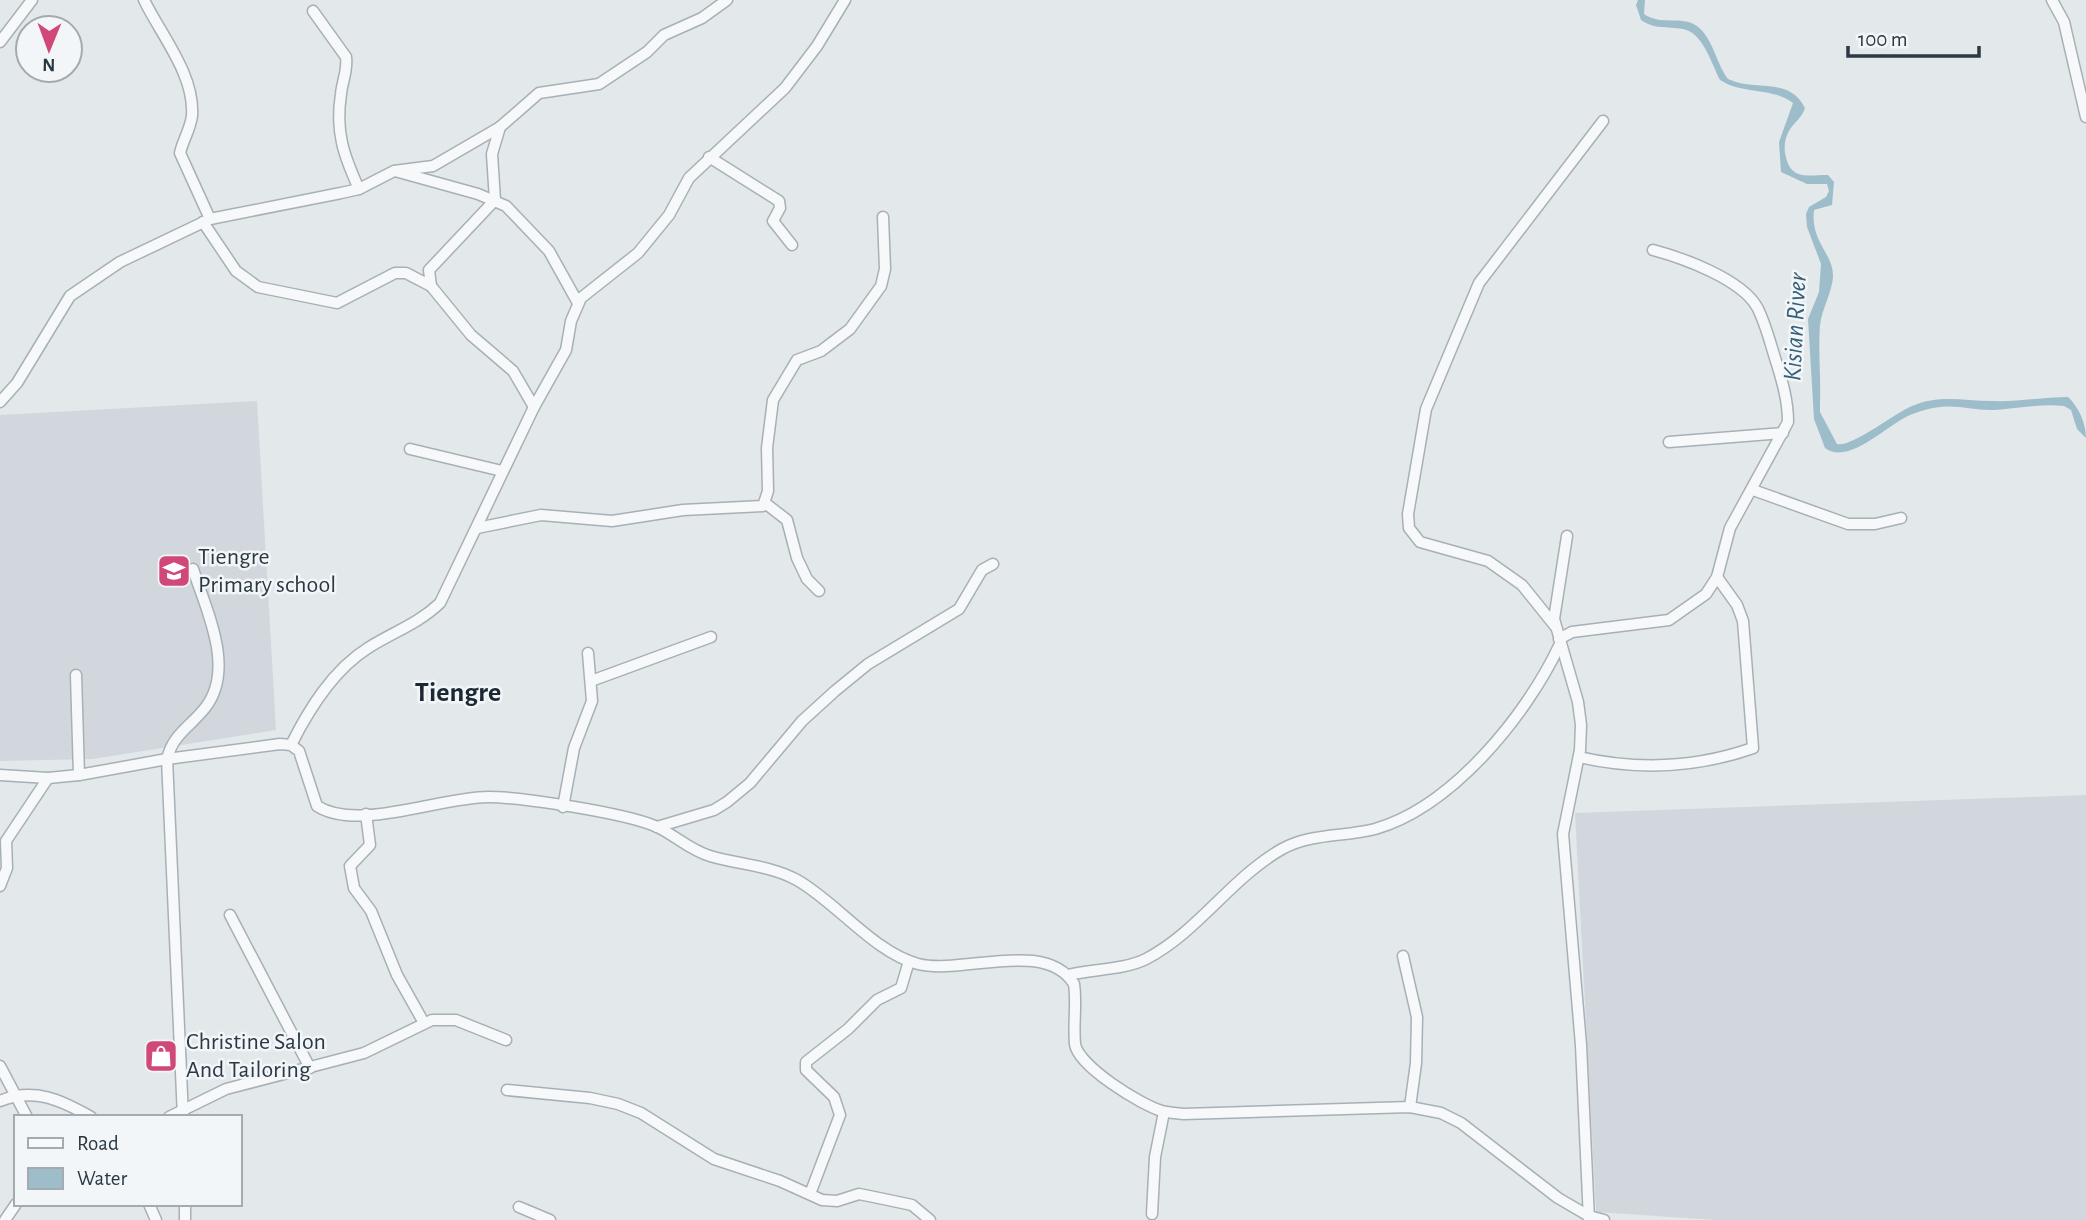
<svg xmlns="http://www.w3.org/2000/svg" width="2086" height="1220" font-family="'Alegreya Sans',sans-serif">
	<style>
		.built { fill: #d1d7dd }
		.water { fill: #9ebdcb }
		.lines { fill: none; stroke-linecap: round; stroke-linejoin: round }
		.street-casing { stroke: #a8b0b6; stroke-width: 13 }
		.street { stroke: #f6f8f9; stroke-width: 10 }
		.labels { text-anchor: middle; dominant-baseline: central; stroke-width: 5; stroke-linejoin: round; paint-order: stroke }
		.poi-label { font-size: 24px; fill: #2a3944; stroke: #f3f6f8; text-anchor: start }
		.water-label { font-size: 26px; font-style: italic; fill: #346078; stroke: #f3f6f8 }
		.quarter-label { font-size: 28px; font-weight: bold; fill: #1c2935; stroke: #f3f6f8 }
	</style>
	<rect width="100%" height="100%" fill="#e3e8eb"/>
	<!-- built -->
	<g class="built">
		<polygon points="257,401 276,730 92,759 0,761 0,415"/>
		<polygon points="2086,795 2086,1220 1716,1220 1596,1212 1575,813"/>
	</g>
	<!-- water -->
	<path class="water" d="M1638,0H1645L1644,14C1661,26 1681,15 1697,26C1713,38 1716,63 1728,79C1755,92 1789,76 1805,108C1802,118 1794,122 1789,131C1785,138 1784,146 1785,153C1790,181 1806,175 1828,175L1834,182L1832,205L1814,210C1810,242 1834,254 1833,277C1832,292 1822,309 1820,325C1818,350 1821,376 1820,402V412L1837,444C1851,448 1895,413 1912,406C1940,394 1963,401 1992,401C2018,402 2043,397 2068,397C2079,407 2086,424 2086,438L2077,429L2071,410L2064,406C2044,404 2025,407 2005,409C1967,414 1954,397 1910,415C1888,424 1849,466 1825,448L1814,419L1808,319L1819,292L1821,264L1807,227L1806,214L1809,207L1826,197L1829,191L1827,184H1807L1781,172L1779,142L1793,103C1772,87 1744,95 1720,80C1712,65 1703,32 1683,29C1666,26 1656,30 1641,20L1636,5Z"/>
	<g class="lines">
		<defs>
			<g id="street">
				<path d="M144,0C161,35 195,75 192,116C190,130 183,140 180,153L210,219"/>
				<polyline points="2052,0 2064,22 2086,117"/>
				<path d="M313,11L346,57C348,70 342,82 341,94C335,132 344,156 359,189"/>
				<polyline points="0,42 32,0"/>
				<polyline points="709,157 779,201 780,208 773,221 792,245"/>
				<polyline points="395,171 478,194 506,206 549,251 578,303"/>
				<polyline points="203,222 236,271 258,287 337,303 395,273 406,273 431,286 471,335 513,371 534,407"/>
				<polyline points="431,286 429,270 495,200 492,154 500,127"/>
				<polyline points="0,402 17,383 70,296 120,262 210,219 341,193 359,189 394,171 433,166 500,127 539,93 599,84 647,52 664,35 702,18 727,0"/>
				<polyline points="1669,442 1783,433"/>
				<polyline points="410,449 502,471"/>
				<polyline points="1753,490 1848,524 1875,524 1901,518"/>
				<polyline points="765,503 787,520 797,558 807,579 819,591"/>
				<polyline points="477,528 541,515 612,521 683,510 763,506 768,491 767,448 773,400 797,360 821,351 850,329 881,286 885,269 883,217"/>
				<polyline points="1567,536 1554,619 1578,702 1581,725 1580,750 1563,834 1581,1045 1589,1220"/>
				<polyline points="1555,626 1522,585 1488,561 1420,542 1409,528 1408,514 1426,409 1479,283 1603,121"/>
				<path d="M1559,639L1572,632L1669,620L1706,594L1717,577L1730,528L1788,422C1788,400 1782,380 1775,358C1770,342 1765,322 1757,307C1741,279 1683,258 1653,250"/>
				<polyline points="76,675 79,775"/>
				<polyline points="591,681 711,637"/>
				<path d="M291,745C309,709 333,670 368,648C393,632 418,624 440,603L534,407L566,350L571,321L581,298L638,253L669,215L689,178L785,88L817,46L845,0"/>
				<path d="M1579,757C1636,770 1696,768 1753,748L1743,621L1737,605L1717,577"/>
				<path d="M0,775L48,778L79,775L167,759L280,744L291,745L299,751L317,806C358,832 440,797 488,797C522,797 624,813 655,826C674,834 689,850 710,856C740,865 769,865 797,880C836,902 875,953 918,964C963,975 1045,938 1074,984C1077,1004 1073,1024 1075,1044C1078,1066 1141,1105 1162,1111C1169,1113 1177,1113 1184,1114L1410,1107L1441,1113L1461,1123L1558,1198L1589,1216L1604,1220"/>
				<polyline points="563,807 574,748 592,701 588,653"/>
				<polyline points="366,814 370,845 350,866 354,888 371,911 397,975 424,1023"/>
				<polyline points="657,827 714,810 727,802 750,783 802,721 835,691 868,664 959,609 982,570 993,564"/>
				<polyline points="0,886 7,868 6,841 48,778"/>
				<polyline points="230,915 310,1068"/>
				<polyline points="1403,956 1417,1017 1416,1063 1410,1107"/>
				<path d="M1068,975C1092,969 1124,970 1146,959C1198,932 1231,878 1282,849C1311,833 1344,837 1375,829C1452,807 1526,716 1559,646"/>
				<polyline points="0,1066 27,1117"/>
				<polyline points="507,1090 590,1098 618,1104 641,1113 714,1159 780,1181 822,1200 837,1201 859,1194 874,1197 912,1205 930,1220"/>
				<path d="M0,1101C34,1087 61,1100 91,1117"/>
				<polyline points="169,1117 226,1089 364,1053 432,1020 456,1020 506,1040"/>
				<path d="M183,1117L167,759C173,734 190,727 205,708C236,669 206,610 193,569"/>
				<polyline points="810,1194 840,1115 834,1097 806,1070 806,1062 848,1029 877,1000 901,988 909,961"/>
				<polyline points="149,1204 156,1220"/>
				<polyline points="185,1204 185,1220"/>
				<polyline points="519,1207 550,1220"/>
				<polyline points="1152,1214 1155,1157 1164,1112"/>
				<polyline points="5,1220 16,1204"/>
			</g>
		</defs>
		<!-- street casing -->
		<use href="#street" class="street-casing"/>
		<!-- street -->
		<use href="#street" class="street"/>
	</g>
	<!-- icons -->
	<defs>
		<symbol id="school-square" viewBox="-11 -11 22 22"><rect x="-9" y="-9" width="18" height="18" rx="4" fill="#d04877" stroke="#f3f6f8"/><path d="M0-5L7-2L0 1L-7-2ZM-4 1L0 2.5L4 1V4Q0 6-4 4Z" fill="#fff"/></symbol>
		<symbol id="shop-square" viewBox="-11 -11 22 22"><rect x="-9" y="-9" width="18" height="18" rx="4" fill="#d04877" stroke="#f3f6f8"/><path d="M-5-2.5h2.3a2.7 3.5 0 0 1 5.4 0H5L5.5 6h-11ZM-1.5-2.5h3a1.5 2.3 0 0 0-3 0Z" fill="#fff"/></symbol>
	</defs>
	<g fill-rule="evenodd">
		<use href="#school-square" x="155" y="552" width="38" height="38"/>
		<use href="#shop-square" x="142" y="1037" width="38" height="38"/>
	</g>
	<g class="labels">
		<!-- poi labels -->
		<g class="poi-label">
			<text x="198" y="557">Tiengre<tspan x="198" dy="28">Primary school</tspan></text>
			<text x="186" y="1042">Christine Salon<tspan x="186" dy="28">And Tailoring</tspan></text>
		</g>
		<!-- water labels -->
		<g class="water-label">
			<text transform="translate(1795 327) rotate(-87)">Kisian River</text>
		</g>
		<!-- quarter labels -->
		<g class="quarter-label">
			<text x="458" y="693">Tiengre</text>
		</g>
	</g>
	<!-- legend -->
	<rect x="14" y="1115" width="228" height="91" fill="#f3f6f8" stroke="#a3aab0" stroke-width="2"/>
	<rect x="28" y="1138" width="35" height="10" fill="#f6f8f9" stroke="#a3aab0" stroke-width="2"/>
	<text x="77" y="1150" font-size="21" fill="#2a3944">Road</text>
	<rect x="28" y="1168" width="35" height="21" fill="#9ebdcb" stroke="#a3aab0" stroke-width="2"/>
	<text x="77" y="1185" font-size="21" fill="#2a3944">Water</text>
	<!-- north arrow -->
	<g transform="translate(49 49) rotate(181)"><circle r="33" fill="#f3f6f8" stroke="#a3aab0" stroke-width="2"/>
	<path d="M0-5L12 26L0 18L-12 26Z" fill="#d04877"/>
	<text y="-10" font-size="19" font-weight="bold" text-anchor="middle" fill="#2a3944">N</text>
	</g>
	<!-- scale -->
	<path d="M1848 46v10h131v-10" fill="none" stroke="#2a3944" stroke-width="3.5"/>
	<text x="1858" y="46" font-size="21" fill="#2a3944" stroke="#f3f6f8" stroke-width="5" paint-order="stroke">100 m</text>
</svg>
